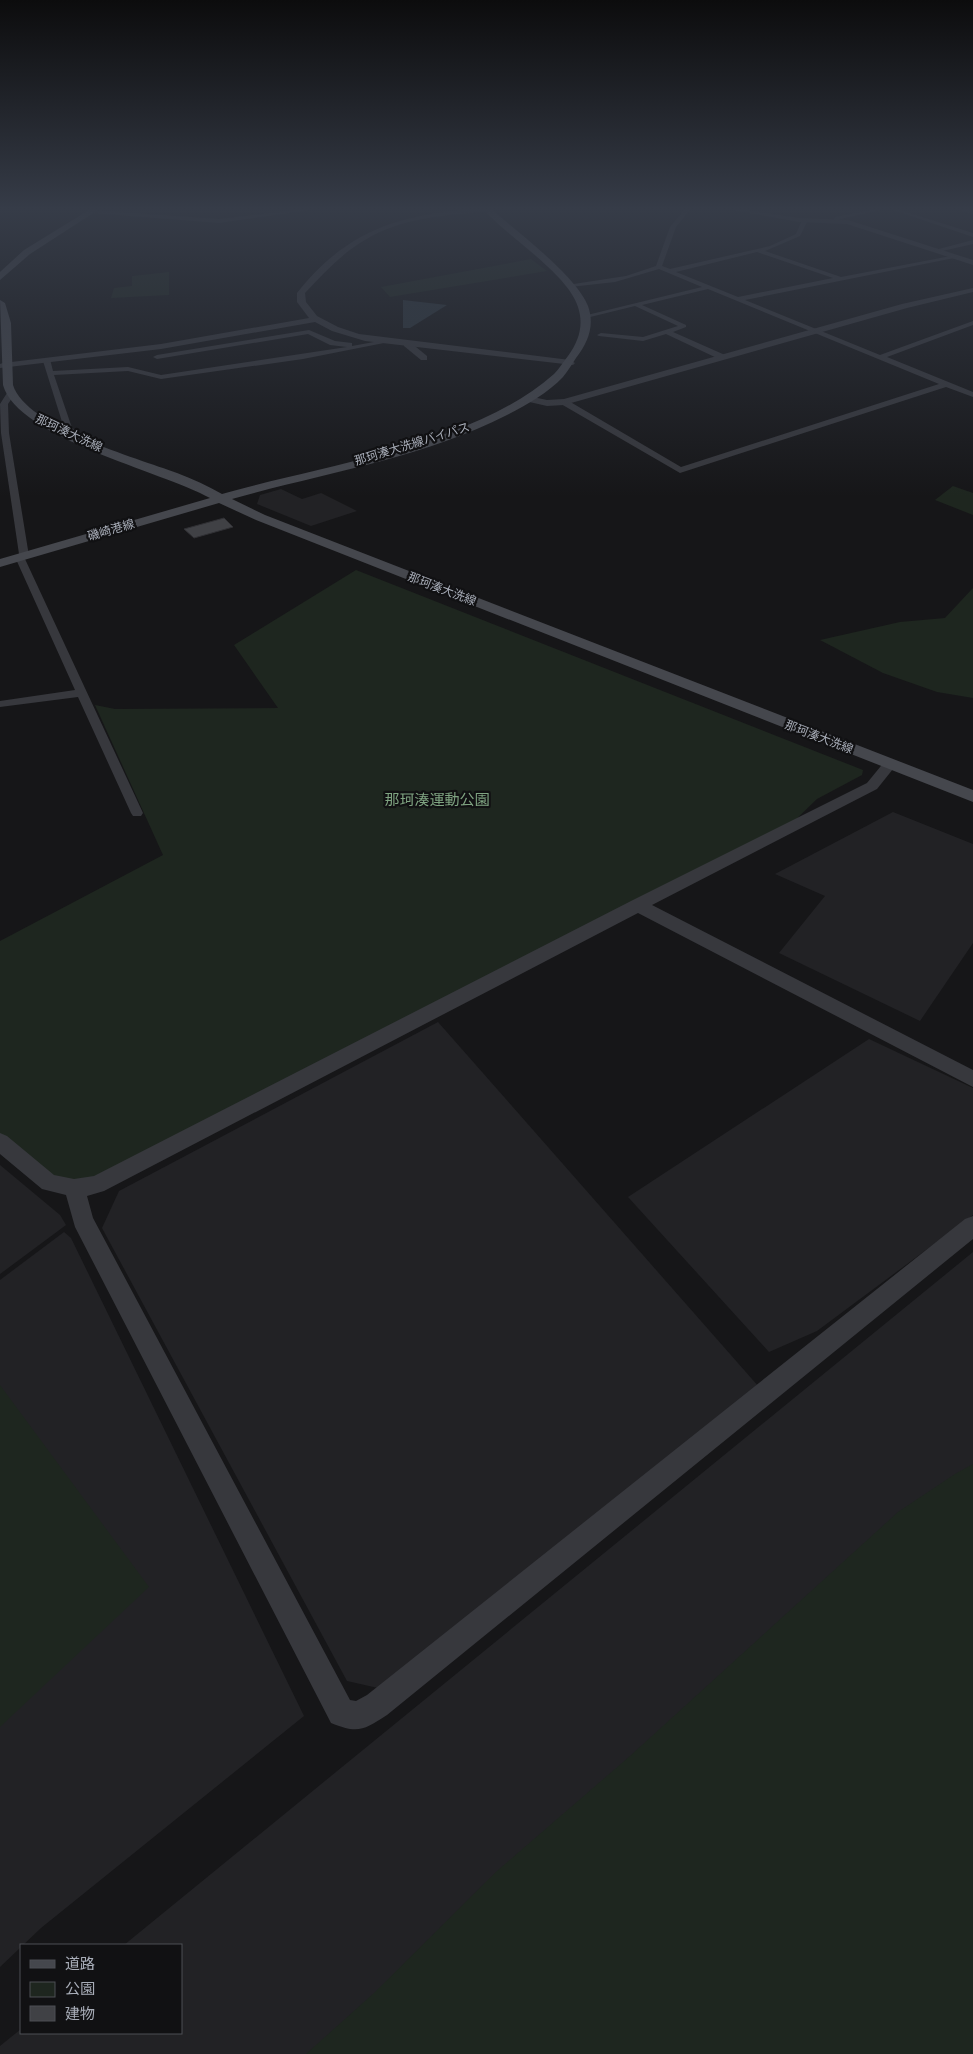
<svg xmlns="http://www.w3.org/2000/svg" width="973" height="2054" font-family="'DejaVu Sans','Noto Sans JP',sans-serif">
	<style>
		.built { fill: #222225 }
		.green { fill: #1e261f }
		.water { fill: #2c353c }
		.building { fill: #404145; stroke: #303034 }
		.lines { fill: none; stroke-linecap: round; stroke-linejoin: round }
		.minor { fill: #37383d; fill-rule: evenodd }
		.tertiary { fill: #37383d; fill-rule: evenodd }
		.secondary { fill: #45474d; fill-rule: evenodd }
		.labels { text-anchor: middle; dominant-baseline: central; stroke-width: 4.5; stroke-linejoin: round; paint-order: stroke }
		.far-street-label { font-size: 12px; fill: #a8adb8; stroke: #111113 }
		.park-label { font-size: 15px; fill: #7fa381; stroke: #111113 }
	</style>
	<rect width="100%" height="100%" fill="#161618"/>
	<!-- built -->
	<g class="built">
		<polygon points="281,489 302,499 321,493 357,511 311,526 257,504 260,495"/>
		<polygon points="893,812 973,844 973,943 920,1021 779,953 825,896 775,874"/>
		<polygon points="438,1022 759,1387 378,1688 347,1681 102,1228 119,1191"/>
		<polygon points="869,1039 973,1088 973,1215 817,1331 769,1352 628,1197"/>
		<polygon points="0,1165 60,1215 66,1225 0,1274"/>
		<polygon points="64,1232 71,1238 304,1716 41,1928 0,1967 0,1280"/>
		<polygon points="973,1252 973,2054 0,2054 0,2046 21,2029 21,2033 181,2033 181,1945 124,1945"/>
	</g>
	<!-- green -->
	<g class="green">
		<polygon points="531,259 547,271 390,297 381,287"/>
		<polygon points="169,272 169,295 111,298 114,288 132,286 132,276"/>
		<polygon points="953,486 973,493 973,515 935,500"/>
		<polygon points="356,570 863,770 862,775 817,799 786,829 74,1188 0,1142 0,941 163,855 95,705 115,709 278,708 234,645"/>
		<polygon points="973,588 973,698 937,692 883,673 820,640 900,622 945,618"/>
		<polygon points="0,1385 149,1587 0,1727"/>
		<polygon points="973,1464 973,2054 306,2054 374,1993 497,1871 630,1756 898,1512 955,1474"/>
	</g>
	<!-- water -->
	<polygon class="water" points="403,300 447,305 410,328 403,328"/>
	<!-- building -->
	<polygon class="building" points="224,518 233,527 194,538 184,529"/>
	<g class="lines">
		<!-- minor -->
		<g class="minor">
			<polygon points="90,210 219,219 297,210 309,210 219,223 92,213"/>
			<path d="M684,210H690L676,227L662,266L670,269L770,246L796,234L802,220L805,218L808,220L800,236L765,251L841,277L956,255L954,258L745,300L880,355L973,321V325L887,357L973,392V397L946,387L680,473L561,404V400H567L681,467L939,384L708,289L642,305L686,325V327L673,332L725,355V359H719L666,334L643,341L599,336L597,335L601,333L643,337L678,326L635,306L586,318L583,316L702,287L659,269L615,282L570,287L567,285L626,276L656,266L670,227ZM757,252L833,278L738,297L676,272Z"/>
			<polygon points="871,210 880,210 840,219 837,222 834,220 835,217"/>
			<polygon points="893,210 900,210 973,233 973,237"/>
			<polygon points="960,210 973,210 973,214 961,211"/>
			<polygon points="973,240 973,244 938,252 935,250"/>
			<polygon points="309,330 335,341 352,343 352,346 385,340 389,342 303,359 161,379 128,371 54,375 71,425 79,438 75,440 72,440 63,425 43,361 50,359 53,371 128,367 161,375 347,347 330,345 308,334 157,359 153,357 157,355"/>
			<polygon points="404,342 410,342 427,356 427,360 421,360 404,346"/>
			<polygon points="7,393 14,395 8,404 9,433 29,556 25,559 143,813 141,816 133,816 131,813 78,697 0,707 0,701 75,690 15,557 19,554 1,433 0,404"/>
		</g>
		<!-- tertiary -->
		<g class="tertiary">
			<path d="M464,210H487L484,212C444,215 401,218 365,240C342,253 323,274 305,293L306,302L317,316L338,327L359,334L570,360L575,363L573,365L365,341L332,331L315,322L161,349L0,368V364L3,363L161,344L309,318L297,302V293C343,235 392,216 464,210Z"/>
			<polygon points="733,210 746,210 799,218 848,220 973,260 973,265 847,224 799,222"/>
			<polygon points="973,288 973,292 907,308 564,405 547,406 525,401 523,399 528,396 547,400 564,399 902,304"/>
			<path d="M890,759L895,761L897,764L877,789L652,905L973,1070V1087L638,913L104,1191L87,1196L93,1218L350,1700L356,1701L367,1695L965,1219L973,1216V1239L387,1715C364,1730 358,1734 331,1723L75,1227L66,1195L42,1189L0,1154V1133L7,1136L54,1175L74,1179L94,1176L631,901L867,783L885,761Z"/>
		</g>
		<!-- secondary -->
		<g class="secondary">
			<polygon points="89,210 98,210 30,254 0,280 0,272 24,250"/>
			<path d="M484,210H492C517,231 577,277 588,306C595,326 588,342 576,358C572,364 568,371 563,377C548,393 526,405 507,415C421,459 323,473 232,499L265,515L973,790V802L256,520L219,503L0,567V559L210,498C161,471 18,438 3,385L0,300L5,303L11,323L13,385C26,427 137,458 177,473C193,479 208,486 222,494C324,465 474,445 554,374C559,369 563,362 568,356C579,341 584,325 578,307C568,274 508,237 484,210Z"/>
		</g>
	</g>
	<!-- sky -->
	<linearGradient id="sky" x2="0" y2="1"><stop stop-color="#0c0c0d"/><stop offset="0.42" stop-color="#363c48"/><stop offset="1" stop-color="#363c48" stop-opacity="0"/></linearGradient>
	<rect width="973" height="497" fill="url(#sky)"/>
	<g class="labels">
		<!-- far-street labels -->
		<g class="far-street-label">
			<text transform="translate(69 433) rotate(25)">那珂湊大洗線</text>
			<text transform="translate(412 444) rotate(-17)">那珂湊大洗線バイパス</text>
			<text transform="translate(111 530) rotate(-16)">磯崎港線</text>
			<text transform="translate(442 589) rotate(21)">那珂湊大洗線</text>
			<text transform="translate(819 737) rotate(21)">那珂湊大洗線</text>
		</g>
		<!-- park labels -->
		<g class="park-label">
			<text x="437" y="800">那珂湊運動公園</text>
		</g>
	</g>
	<!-- legend -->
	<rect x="20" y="1944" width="162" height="90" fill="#111113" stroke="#4d4f55"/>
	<rect x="30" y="1960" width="25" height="8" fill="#45474d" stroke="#4d4f55"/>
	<text x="65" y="1969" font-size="15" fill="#a8adb8">道路</text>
	<rect x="30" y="1982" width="25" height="15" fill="#1e261f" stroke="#4d4f55"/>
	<text x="65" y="1994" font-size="15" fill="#a8adb8">公園</text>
	<rect x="30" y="2006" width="25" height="15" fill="#404145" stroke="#4d4f55"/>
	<text x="65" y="2019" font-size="15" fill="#a8adb8">建物</text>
</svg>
